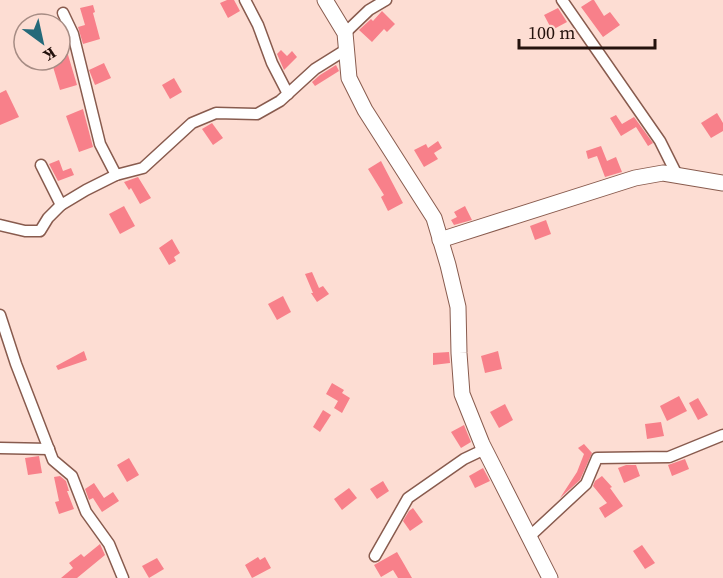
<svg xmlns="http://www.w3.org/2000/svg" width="723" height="578" font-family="'Source Serif 4',serif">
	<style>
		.building { fill: #f8808a }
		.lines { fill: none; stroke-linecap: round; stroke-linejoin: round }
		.street-casing { stroke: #885b4e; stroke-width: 13 }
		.secondary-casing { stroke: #885b4e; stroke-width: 17 }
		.street { stroke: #fff; stroke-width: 10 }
		.secondary { stroke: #fff; stroke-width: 15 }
	</style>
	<rect width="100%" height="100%" fill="#fdddd3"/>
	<!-- building -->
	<g class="building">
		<polygon points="227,0 234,0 240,11 228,18 220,3"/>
		<polygon points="592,0 594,0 604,16 610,12 620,25 603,37 581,7"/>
		<polygon points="93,5 95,12 93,13 100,39 83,44 78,27 85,25 80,8"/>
		<polygon points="558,8 567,22 552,30 544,15"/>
		<polygon points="382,11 395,24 387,32 384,29 372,42 359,30 371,19 373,21"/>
		<polygon points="66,48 77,85 60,90 51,60 60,60 60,50"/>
		<polygon points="281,50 287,56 292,51 297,57 284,70 277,54"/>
		<polygon points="104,63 111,78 95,85 89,70"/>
		<polygon points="336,65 339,71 315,86 312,82 320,75"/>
		<polygon points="174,78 182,92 170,99 162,85"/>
		<polygon points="6,90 19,117 0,125 0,93"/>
		<polygon points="83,109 93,147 79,152 66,116"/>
		<polygon points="717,113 723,123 723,131 711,138 701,123"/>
		<polygon points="616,115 622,124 634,117 653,143 648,146 636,127 621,136 610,118"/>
		<polygon points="212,123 223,138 213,145 202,129"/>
		<polygon points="438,141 442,148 434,153 438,159 424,167 414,150 426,144 428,148"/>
		<polygon points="601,146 607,161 616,157 622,172 605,177 597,156 588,159 586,151"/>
		<polygon points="59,160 63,171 71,168 74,175 58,181 49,164"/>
		<polygon points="381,161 403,203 388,211 381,197 384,195 368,169"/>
		<polygon points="138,177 151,198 140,204 131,188 129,190 124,182"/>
		<polygon points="124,206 135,226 120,234 109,214"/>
		<polygon points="465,206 472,220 454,225 451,220 457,217 454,212"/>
		<polygon points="546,220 551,234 535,240 530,226"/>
		<polygon points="172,239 180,253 174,257 176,261 169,265 159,248"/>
		<polygon points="312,272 319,288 323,286 329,294 317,302 311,293 313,293 305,274"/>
		<polygon points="283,296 291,312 277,320 268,304"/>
		<polygon points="84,351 87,360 58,370 56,366"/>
		<polygon points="498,351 502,369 485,373 481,356"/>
		<polygon points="449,352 450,363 433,365 433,353"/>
		<polygon points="332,383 344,390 342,393 350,398 342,413 334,408 338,401 326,394"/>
		<polygon points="679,396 687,411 667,421 660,406"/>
		<polygon points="698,398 708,415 698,420 689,403"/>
		<polygon points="505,404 513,420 499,428 490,412"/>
		<polygon points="323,410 331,415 320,432 313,427"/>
		<polygon points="661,422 664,436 647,439 645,424"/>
		<polygon points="464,425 471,442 461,448 451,432"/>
		<polygon points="584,444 592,453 580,480 560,498 577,472 584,454 578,448"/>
		<polygon points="39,456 42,473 28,475 25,458"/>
		<polygon points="129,458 139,475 127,482 117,465"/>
		<polygon points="685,459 689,469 672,476 668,465"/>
		<polygon points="626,465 636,465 640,476 624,483 618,468"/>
		<polygon points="483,468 490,481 475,488 469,476"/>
		<polygon points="60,476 66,481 69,491 67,491 74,509 59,514 55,502 59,501 54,477"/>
		<polygon points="602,476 612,487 610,488 623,506 605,518 599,508 607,503 593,486 595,481"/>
		<polygon points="383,481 389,491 377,499 370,489"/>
		<polygon points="94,483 104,498 113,492 119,501 102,512 93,498 89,500 85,489"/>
		<polygon points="349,488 357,498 342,510 334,499"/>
		<polygon points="413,508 423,522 410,531 403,521 409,511"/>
		<polygon points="100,544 105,555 77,578 61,578 73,568 69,563 81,554 84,557"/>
		<polygon points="642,545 655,563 645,569 633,551"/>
		<polygon points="397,552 404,564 412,578 398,578 393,570 381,577 374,565"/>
		<polygon points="258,557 260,560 265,557 271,568 252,578 245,565"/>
		<polygon points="157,558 164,569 149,578 142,566"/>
	</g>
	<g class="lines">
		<defs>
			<g id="street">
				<polyline points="245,0 258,25 272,63 288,94"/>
				<polyline points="562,0 660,141 677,175"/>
				<polyline points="63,13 73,34 100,144 116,175"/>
				<polyline points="345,33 369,10 386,0"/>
				<polyline points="41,165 61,205"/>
				<polyline points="0,225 25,231 40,231 48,218 61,205 86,190 116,175 143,168 192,123 216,113 257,114 280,101 315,69 347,49"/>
				<polyline points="0,315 16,364 53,460 72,476 86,512 109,544 123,578"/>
				<polyline points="0,448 49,449"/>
				<polyline points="529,537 586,484 597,458 669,457 723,435"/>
				<polyline points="375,556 408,498 464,459 485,449"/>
			</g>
			<g id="secondary">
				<polyline points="325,0 345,33 349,78 365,110 434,218 448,265 458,307 459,353 462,394 482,444 550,578"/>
				<polyline points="440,240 635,178 663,173 723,183"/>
			</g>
		</defs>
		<!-- street casing -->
		<use href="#street" class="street-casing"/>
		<!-- secondary casing -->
		<use href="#secondary" class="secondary-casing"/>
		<!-- street -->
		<use href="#street" class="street"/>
		<!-- secondary -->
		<use href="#secondary" class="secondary"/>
	</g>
	<!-- north arrow -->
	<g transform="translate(42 42) rotate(147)"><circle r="28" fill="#fdddd3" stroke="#a68c84" stroke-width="1.5"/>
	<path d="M0-4.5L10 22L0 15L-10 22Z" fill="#256a7a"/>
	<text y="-9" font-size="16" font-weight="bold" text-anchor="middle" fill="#24120d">K</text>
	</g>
	<!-- scale -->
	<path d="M519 39v9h136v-9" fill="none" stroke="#24120d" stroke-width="3"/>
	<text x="528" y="39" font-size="18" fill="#24120d" stroke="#fdddd3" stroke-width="4.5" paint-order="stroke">100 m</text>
</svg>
